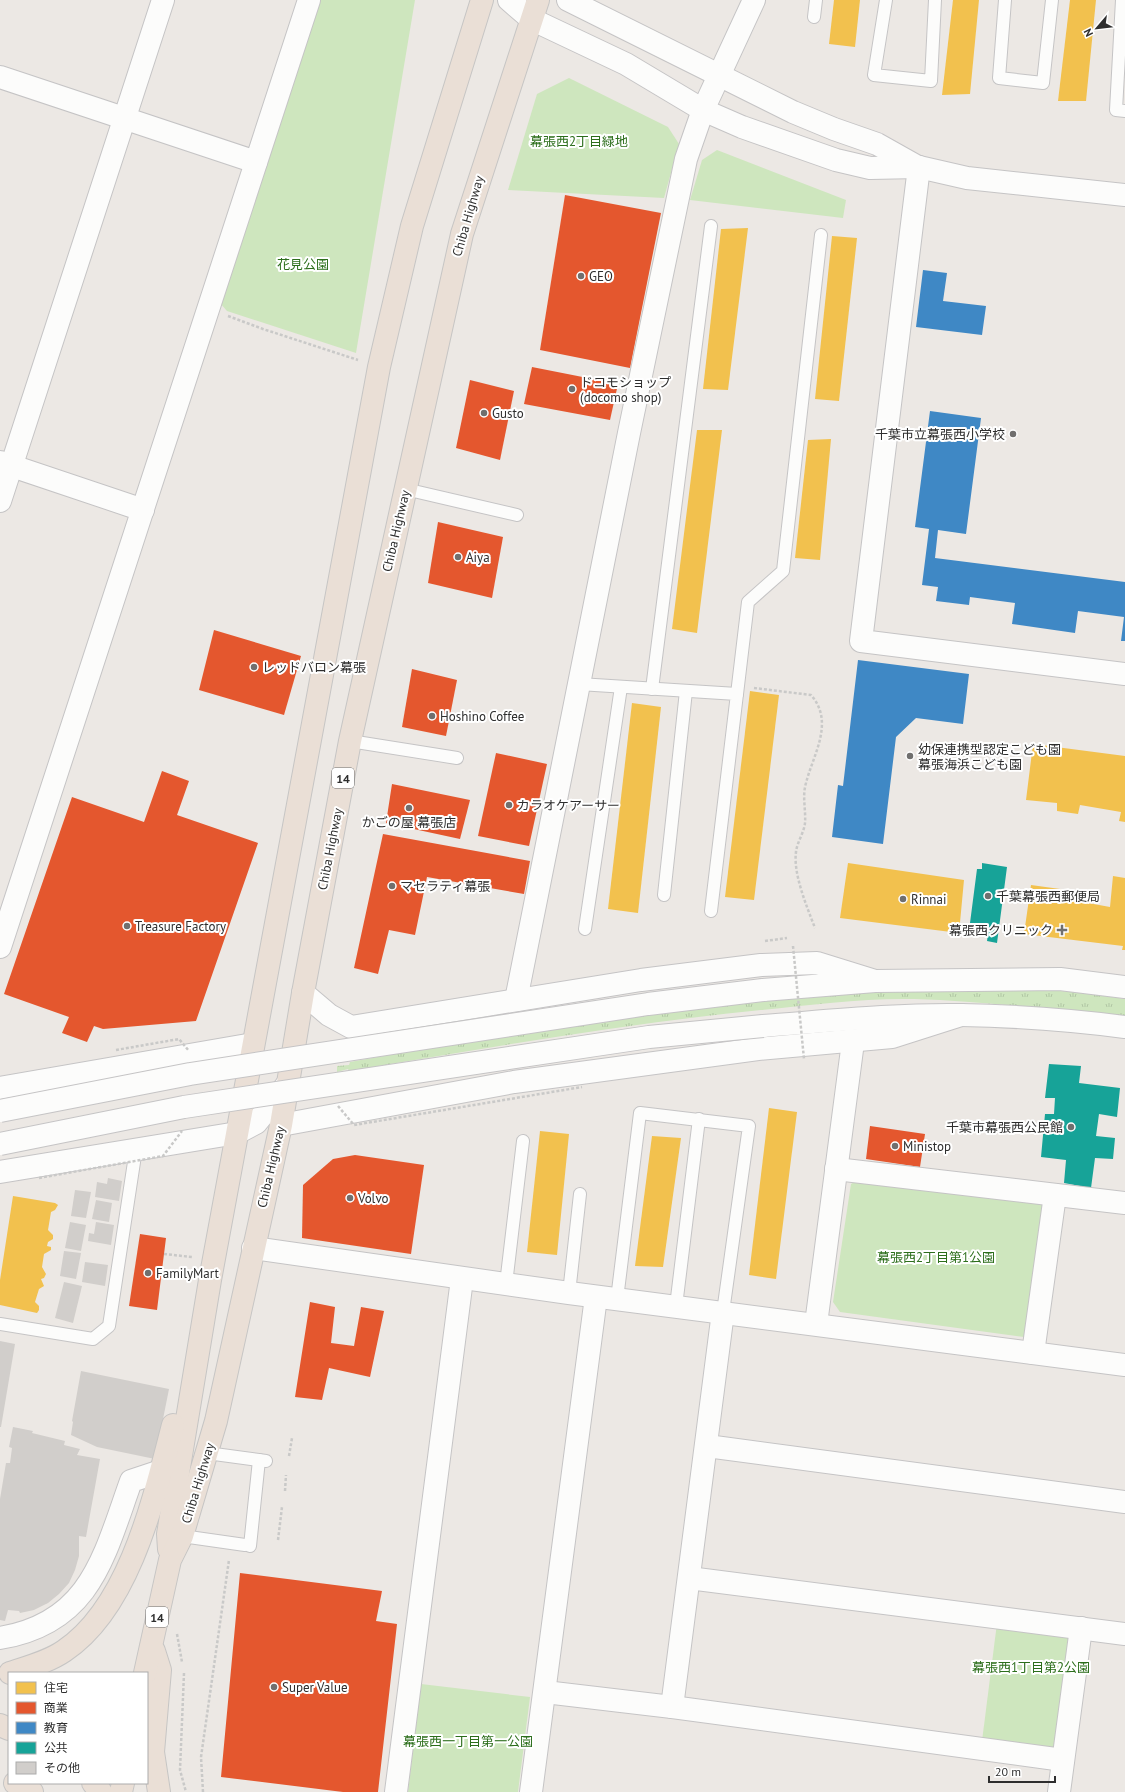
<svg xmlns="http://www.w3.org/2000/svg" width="1125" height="1792" font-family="'PT Sans','Noto Sans JP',sans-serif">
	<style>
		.grass { fill: url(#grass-tufts) }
		.park { fill: #cee6be }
		.homes { fill: #f2c14e }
		.shops { fill: #e4572e }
		.schools { fill: #3f88c5 }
		.public { fill: #17a398 }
		.building { fill: #d1cecb }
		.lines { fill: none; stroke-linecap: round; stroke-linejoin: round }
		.lane-casing { stroke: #c5c4c5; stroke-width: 14 }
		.street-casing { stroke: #c5c4c5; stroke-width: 24 }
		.secondary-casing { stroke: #c5c4c5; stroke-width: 24 }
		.highway-casing { stroke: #c6c5c4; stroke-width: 24 }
		.path { stroke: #c9c9c8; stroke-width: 2.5; stroke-dasharray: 3 2; stroke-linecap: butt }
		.lane { stroke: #fcfcfb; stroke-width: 12 }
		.street { stroke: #fcfcfb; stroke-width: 22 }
		.secondary { stroke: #fcfcfb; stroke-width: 22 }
		.highway { stroke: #eadfd6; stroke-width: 22 }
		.secondary-bridge-casing { stroke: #c5c4c5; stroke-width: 24; stroke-linecap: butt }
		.path-bridge { stroke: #c9c9c8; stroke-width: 2.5; stroke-dasharray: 3 2; stroke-linecap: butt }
		.secondary-bridge { stroke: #fcfcfb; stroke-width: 22 }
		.poi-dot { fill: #706f6e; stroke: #fff; stroke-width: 1.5 }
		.labels { text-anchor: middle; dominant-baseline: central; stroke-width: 4; stroke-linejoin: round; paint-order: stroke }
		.shield { fill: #fff; stroke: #6d6d6d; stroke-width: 1 }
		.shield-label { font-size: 12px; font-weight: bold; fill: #2e2e2e }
		.park-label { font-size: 13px; fill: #2c6e1b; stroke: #fff }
		.street-label { font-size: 13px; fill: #2e2e2e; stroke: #fff }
		.poi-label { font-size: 13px; fill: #2e2e2e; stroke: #fff; text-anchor: start }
	</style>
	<defs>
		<pattern id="grass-tufts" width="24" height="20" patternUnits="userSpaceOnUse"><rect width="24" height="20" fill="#cee6be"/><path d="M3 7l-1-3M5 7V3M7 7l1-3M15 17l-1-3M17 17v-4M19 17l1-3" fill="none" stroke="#b1c6a4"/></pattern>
	</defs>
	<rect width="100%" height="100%" fill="#ece8e4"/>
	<!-- grass -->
	<path class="grass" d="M983,987L1078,992L1125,999V1018C1055,1010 984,1001 914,999C863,998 811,1005 761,1010C622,1024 486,1048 349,1071L348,1069L337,1072V1066L349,1065L350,1062C466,1041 583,1019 701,1006C795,995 889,991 983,987Z"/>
	<!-- park -->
	<g class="park">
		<polygon points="319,0 415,0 356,353 227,311 220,303"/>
		<polygon points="569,78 668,127 679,144 664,198 508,190 537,94"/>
		<polygon points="717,150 846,200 843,218 690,200 702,160"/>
		<polygon points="862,1178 1043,1203 1024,1337 840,1312 833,1302 851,1184"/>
		<polygon points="997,1623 1066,1632 1073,1642 1060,1744 1049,1749 982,1741"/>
		<polygon points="421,1684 530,1697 518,1792 408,1792"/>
	</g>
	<!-- homes -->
	<g class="homes">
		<polygon points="834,0 860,0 855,47 829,44"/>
		<polygon points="953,0 979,0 970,94 942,95"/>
		<polygon points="1070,0 1096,0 1086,101 1058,101"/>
		<polygon points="748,228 728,390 703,389 721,229"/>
		<polygon points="832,236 857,238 839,401 815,399"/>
		<polygon points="697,430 722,430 697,633 672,629"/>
		<polygon points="831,439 820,560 795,558 808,440"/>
		<polygon points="750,691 779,695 754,900 725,897"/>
		<polygon points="632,703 661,707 638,913 608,909"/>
		<polygon points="1033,744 1125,756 1125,822 1119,821 1121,812 1080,805 1078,814 1057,811 1057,803 1026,800"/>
		<polygon points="848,863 964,880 959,933 840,918"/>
		<polygon points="1113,876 1125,878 1125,950 1122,950 1123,946 1024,934 1031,885 1089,893 1088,903 1110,907"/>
		<polygon points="769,1108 797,1112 776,1279 749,1275"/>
		<polygon points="540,1131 569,1134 557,1255 527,1252"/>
		<polygon points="652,1136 681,1138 663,1267 635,1266"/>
		<polygon points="13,1196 55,1203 58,1205 55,1210 51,1212 48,1230 53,1235 53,1239 48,1242 47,1246 51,1247 51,1250 44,1254 42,1267 46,1274 44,1278 41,1279 44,1286 39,1289 35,1302 39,1306 39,1310 37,1313 0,1305 0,1280"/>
	</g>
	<!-- shops -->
	<g class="shops">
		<polygon points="565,195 661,213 630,368 540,350"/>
		<polygon points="532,367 618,384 610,420 524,404"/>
		<polygon points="470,380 514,391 500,460 456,448"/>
		<polygon points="438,522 503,537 492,598 428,583"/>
		<polygon points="214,630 301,656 284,715 199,690"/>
		<polygon points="412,669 457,680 446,736 402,727"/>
		<polygon points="496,753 547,764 529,846 478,836"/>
		<polygon points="162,771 189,781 177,815 258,843 196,1021 103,1029 94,1026 87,1042 62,1033 69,1017 4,994 72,797 144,822"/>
		<polygon points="392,784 470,800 460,839 386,823"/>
		<polygon points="383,834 530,861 524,894 427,877 415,935 389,930 378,974 354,968"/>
		<polygon points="870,1126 925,1134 920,1167 866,1159"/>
		<polygon points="355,1155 424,1165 411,1254 302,1238 303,1185 333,1159"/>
		<polygon points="140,1234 166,1238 157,1310 129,1306"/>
		<polygon points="310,1302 335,1307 331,1343 354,1346 361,1307 384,1311 370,1377 329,1368 322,1400 295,1397"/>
		<polygon points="240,1573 382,1591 376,1621 397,1624 378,1792 343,1792 221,1777"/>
	</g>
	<!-- schools -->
	<g class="schools">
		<polygon points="923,270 947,273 943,301 986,306 982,335 916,327"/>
		<polygon points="930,411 981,418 966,534 938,530 935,558 1125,582 1125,641 1121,641 1124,617 1078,611 1075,633 1012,624 1015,603 970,597 969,605 936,601 938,587 922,585 929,529 915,527"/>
		<polygon points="858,660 969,674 963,724 916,718 896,737 883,844 832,837 838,785 843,786"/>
	</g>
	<!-- public -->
	<g class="public">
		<polygon points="982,863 1007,867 997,943 987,941 989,925 970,923 977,869 982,869"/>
		<polygon points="1049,1064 1081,1066 1079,1083 1120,1088 1117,1117 1099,1114 1096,1136 1115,1138 1113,1159 1095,1158 1091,1188 1064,1183 1066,1160 1041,1157 1045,1114 1054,1114 1055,1098 1045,1098"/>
	</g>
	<!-- building -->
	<g class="building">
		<polygon points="108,1178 122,1181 119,1201 95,1197 97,1182 107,1184"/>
		<polygon points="75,1190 91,1192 86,1218 71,1216"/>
		<polygon points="96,1200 112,1203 109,1222 92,1219"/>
		<polygon points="70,1222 86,1225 81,1251 65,1248"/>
		<polygon points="96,1222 114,1225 111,1245 88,1241 89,1233 94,1234"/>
		<polygon points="64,1251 81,1253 76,1279 60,1276"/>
		<polygon points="85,1262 108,1265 105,1286 82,1282"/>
		<polygon points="64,1282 82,1286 73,1323 55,1318"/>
		<polygon points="0,1341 15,1344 1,1427 0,1427"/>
		<polygon points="81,1371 169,1389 155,1459 97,1447 71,1435 73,1422 72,1421"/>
		<polygon points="13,1427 33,1431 32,1433 65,1441 64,1445 80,1449 77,1455 100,1459 86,1537 79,1536 79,1556 75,1570 69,1583 59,1594 48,1603 34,1610 20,1613 19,1611 8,1610 5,1621 0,1620 0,1499 6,1463 10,1463 12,1448 9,1447"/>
	</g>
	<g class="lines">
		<defs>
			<g id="lane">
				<polyline points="886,0 874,75 931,81 935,0"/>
				<polyline points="1005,0 999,78 1043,83 1052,0"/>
				<polyline points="1122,0 1116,110 1125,111"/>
				<polyline points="814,17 816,0"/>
				<polyline points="405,489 517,515"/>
				<polyline points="579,684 737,694 711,911"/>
				<polyline points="652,689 711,226"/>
				<polyline points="737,694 748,602 783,571 821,235"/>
				<polyline points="350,741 457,758"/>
				<polyline points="664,895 686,691"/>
				<polyline points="585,929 621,687"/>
				<polyline points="506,1284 523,1141"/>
				<polyline points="569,1293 580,1194"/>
				<polyline points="617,1299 640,1113 749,1126 723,1312"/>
				<polyline points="676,1306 699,1119"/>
				<polyline points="0,1324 93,1339 109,1326 136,1149"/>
				<polyline points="207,1453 266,1461"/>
				<polyline points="182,1536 245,1545"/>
				<polyline points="250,1546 259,1460"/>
			</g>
			<g id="street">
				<polyline points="0,77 256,162"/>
				<polyline points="919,167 861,641 1125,674"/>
				<polyline points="0,462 143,510"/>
				<polyline points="0,501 163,0"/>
				<polyline points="0,947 309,0"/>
				<polyline points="516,1000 629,433 686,159 703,110 754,0"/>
				<polyline points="836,1169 1125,1203"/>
				<polyline points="816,1324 853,1042"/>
				<polyline points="1033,1353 1055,1195"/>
				<polyline points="707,1446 1125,1502"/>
				<polyline points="689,1578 1125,1634"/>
				<path d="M0,1638C91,1623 104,1556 131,1481L161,1471"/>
				<polyline points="545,1692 672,1707 1063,1760"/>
				<polyline points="672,1707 723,1312"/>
				<polyline points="396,1792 462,1279"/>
				<polyline points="1059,1792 1081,1628"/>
			</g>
			<g id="secondary">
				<polyline points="509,0 531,19 626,64 703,110 742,127 836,160 870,168 919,167 967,178 1125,195"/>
				<polyline points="568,0 793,112 834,129 877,144 918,167"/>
				<polyline points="763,990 875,981 1060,979 1125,987"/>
				<polyline points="303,993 329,1015 351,1027 641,980 761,965 817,963 875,981"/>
				<path d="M763,1026C829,1021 895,1014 961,1015C1016,1016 1071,1020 1125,1027"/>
				<polyline points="0,1088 253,1044"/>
				<polyline points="281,1125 514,1082 758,1049 892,1037 961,1015"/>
				<polyline points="0,1172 237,1133 256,1123 289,1082"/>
				<polyline points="253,1248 569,1293 1125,1365"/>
				<polyline points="531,1792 596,1297"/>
			</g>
			<g id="highway">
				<polyline points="169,1549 168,1534 210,1280 379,367 412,226 482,0"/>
				<polyline points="154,1651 160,1670 153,1752 159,1792"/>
				<path d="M10,1673C28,1667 48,1662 64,1651C130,1607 154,1498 173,1425"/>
				<polyline points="145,1673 170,1560 182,1536 216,1421 281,1125 303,993 350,741 462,234 538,0"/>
				<polyline points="0,1725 9,1729"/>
				<polyline points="15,1783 32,1792"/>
				<polyline points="93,1783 101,1792"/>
				<polyline points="121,1792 123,1783"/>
			</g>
		</defs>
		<!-- lane casing -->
		<use href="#lane" class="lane-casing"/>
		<!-- street casing -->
		<use href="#street" class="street-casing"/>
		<!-- secondary casing -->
		<use href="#secondary" class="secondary-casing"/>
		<!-- highway casing -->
		<use href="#highway" class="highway-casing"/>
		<!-- path -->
		<g class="path">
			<polyline points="228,316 263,329 358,360"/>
			<path d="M754,688L811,695C835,722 813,755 806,783C802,796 806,810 805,823C804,833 797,842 796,852C793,874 807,907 815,928"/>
			<polyline points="765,941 787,938"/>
			<polyline points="164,1254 192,1257"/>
			<polyline points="289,1456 292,1438"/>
			<polyline points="285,1491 286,1475"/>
			<polyline points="278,1540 282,1507"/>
			<polyline points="177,1634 182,1662"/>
			<polyline points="184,1673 180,1770 186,1792"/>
			<polyline points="203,1792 201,1757 229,1560"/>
		</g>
		<!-- lane -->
		<use href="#lane" class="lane"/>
		<!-- street -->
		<use href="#street" class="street"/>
		<!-- secondary -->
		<use href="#secondary" class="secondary"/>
		<!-- highway -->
		<use href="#highway" class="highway"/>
		<defs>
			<g id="secondary-bridge">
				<polyline points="0,1111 190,1074 648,1004 763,990"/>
				<polyline points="0,1144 184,1107 649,1037 763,1026"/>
			</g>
		</defs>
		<!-- secondary-bridge casing -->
		<use href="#secondary-bridge" class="secondary-bridge-casing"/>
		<!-- path-bridge -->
		<g class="path-bridge">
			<polyline points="793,946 804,1059"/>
			<polyline points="116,1050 179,1039 189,1051"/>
			<polyline points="338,1106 354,1125 582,1087"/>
			<polyline points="39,1178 163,1156 182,1131"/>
		</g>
		<!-- secondary-bridge -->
		<use href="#secondary-bridge" class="secondary-bridge"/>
	</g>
	<!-- markers -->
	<g class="poi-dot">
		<circle cx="581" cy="276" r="4"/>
		<circle cx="572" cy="389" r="4"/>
		<circle cx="484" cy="413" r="4"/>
		<circle cx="1013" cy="434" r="4"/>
		<circle cx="458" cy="557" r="4"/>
		<circle cx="254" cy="667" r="4"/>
		<circle cx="432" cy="716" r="4"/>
		<circle cx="910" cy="756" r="4"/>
		<circle cx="509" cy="805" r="4"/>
		<circle cx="409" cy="808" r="4"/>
		<circle cx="392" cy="886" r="4"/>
		<circle cx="988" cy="896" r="4"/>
		<circle cx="903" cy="899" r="4"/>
		<circle cx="127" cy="926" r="4"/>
		<path d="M1060 924h4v4h4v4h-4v4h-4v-4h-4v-4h4z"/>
		<circle cx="1071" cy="1127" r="4"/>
		<circle cx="895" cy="1146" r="4"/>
		<circle cx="350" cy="1198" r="4"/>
		<circle cx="148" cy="1273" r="4"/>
		<circle cx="274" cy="1687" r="4"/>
	</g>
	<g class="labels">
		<!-- shield labels -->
		<g class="shield">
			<rect x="332" y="768" width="22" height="20" rx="3"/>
			<rect x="146" y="1607" width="22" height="20" rx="3"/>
		</g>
		<g class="shield-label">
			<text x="343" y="778">14</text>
			<text x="157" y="1617">14</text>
		</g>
		<!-- park labels -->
		<g class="park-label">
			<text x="579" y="141">幕張西2丁目緑地</text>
			<text x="303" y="264">花見公園</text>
			<text x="936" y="1257">幕張西2丁目第1公園</text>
			<text x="1031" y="1667">幕張西1丁目第2公園</text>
			<text x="468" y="1741">幕張西一丁目第一公園</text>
		</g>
		<!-- street labels -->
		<g class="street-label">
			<text transform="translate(468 216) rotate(-74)">Chiba Highway</text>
			<text transform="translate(396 531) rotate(-77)">Chiba Highway</text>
			<text transform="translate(330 849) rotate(-79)">Chiba Highway</text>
			<text transform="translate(271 1167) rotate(-77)">Chiba Highway</text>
			<text transform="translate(198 1483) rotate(-73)">Chiba Highway</text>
		</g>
		<!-- poi labels -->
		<g class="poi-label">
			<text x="589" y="276">GEO</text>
			<text x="580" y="382">ドコモショップ<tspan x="580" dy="15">(docomo shop)</tspan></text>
			<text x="492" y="413">Gusto</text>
			<text x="1005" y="434" text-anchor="end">千葉市立幕張西小学校</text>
			<text x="466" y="557">Aiya</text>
			<text x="262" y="667">レッドバロン幕張</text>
			<text x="440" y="716">Hoshino Coffee</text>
			<text x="918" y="749">幼保連携型認定こども園<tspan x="918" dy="15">幕張海浜こども園</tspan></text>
			<text x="517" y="805">カラオケアーサー</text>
			<text x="409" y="822" text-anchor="middle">かごの屋 幕張店</text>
			<text x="400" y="886">マセラティ幕張</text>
			<text x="996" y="896">千葉幕張西郵便局</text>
			<text x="911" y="899">Rinnai</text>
			<text x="135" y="926">Treasure Factory</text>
			<text x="1053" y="930" text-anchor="end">幕張西クリニック</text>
			<text x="1063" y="1127" text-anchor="end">千葉市幕張西公民館</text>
			<text x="903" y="1146">Ministop</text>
			<text x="358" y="1198">Volvo</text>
			<text x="156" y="1273">FamilyMart</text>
			<text x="282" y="1687">Super Value</text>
		</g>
	</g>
	<!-- legend -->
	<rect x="8" y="1672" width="140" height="112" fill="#ffffff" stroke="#ababab"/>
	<rect x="16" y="1682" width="20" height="12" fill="#f2c14e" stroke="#ababab"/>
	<text x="44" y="1692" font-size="12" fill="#2e2e2e">住宅</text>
	<rect x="16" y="1702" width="20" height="12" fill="#e4572e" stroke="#ababab"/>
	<text x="44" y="1712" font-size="12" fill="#2e2e2e">商業</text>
	<rect x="16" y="1722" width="20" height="12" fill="#3f88c5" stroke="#ababab"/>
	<text x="44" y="1732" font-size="12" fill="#2e2e2e">教育</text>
	<rect x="16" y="1742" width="20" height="12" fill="#17a398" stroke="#ababab"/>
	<text x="44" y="1752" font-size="12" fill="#2e2e2e">公共</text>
	<rect x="16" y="1762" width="20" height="12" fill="#d1cecb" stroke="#ababab"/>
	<text x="44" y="1772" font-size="12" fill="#2e2e2e">その他</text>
	<!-- north arrow -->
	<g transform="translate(1097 28) rotate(242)" stroke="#ffffff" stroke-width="3" paint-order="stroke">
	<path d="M0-3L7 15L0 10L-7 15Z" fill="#2e2e2e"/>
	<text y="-6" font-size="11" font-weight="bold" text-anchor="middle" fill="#2e2e2e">N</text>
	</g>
	<!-- scale -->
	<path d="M989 1776v6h66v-6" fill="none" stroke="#2e2e2e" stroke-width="2"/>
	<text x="995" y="1776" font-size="12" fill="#2e2e2e" stroke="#ffffff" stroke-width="3" paint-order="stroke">20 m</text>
</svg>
